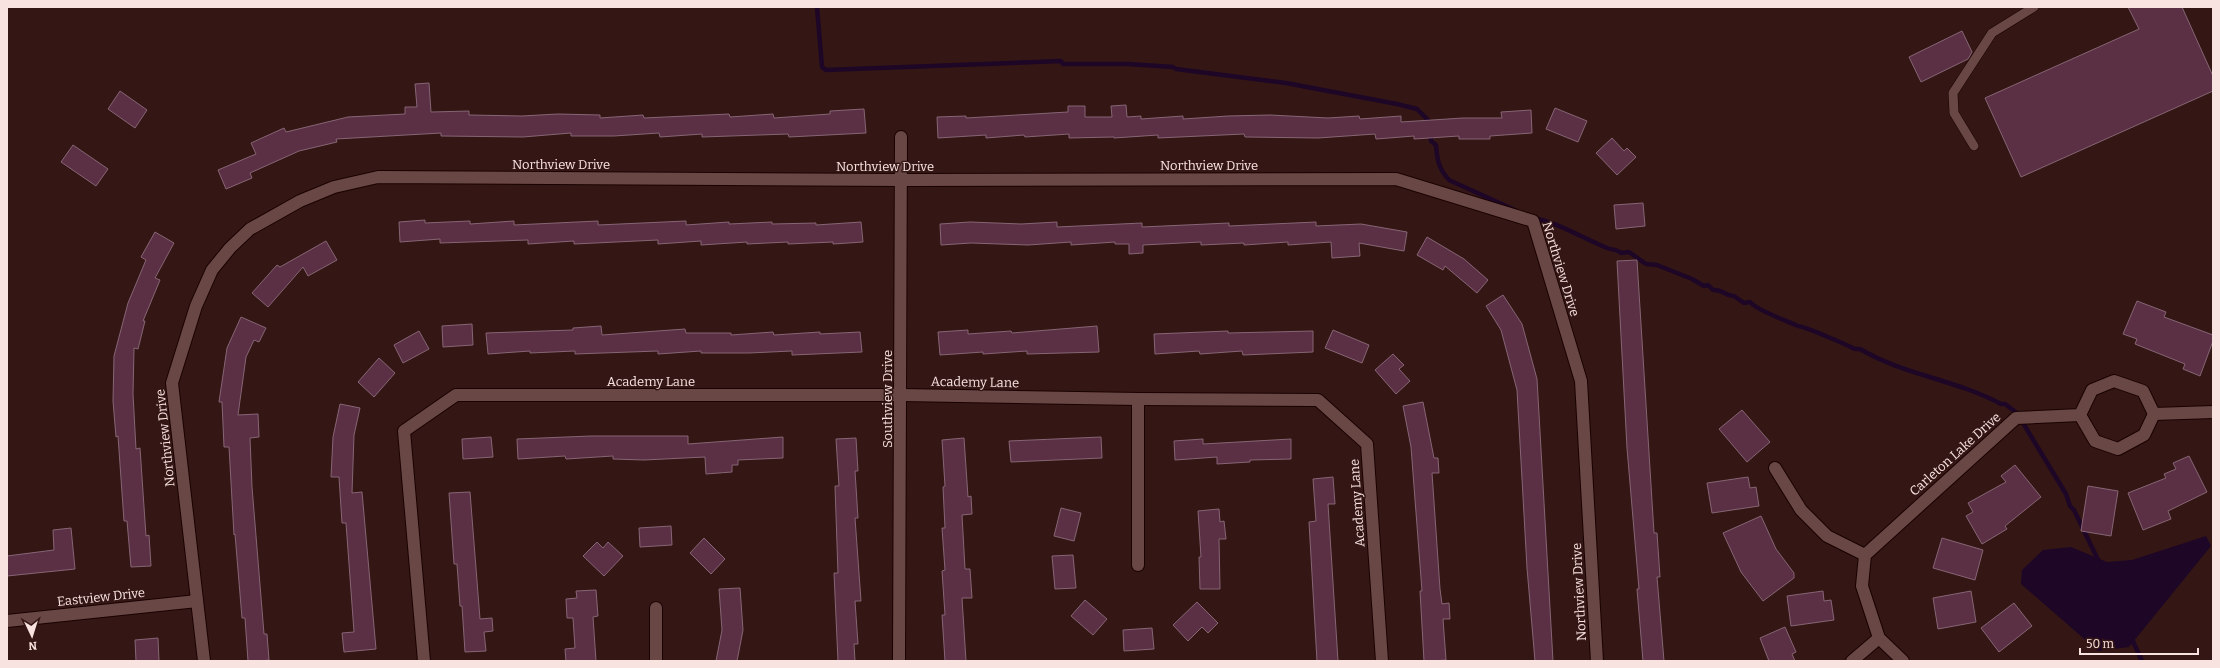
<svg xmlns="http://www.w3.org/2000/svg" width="2220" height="668" font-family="Bitter,serif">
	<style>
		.water { fill: #1e0627 }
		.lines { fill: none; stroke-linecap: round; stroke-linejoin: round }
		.stream { stroke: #1e0627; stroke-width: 4.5 }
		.building { fill: #5b3045; stroke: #866574 }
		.lane-casing { stroke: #1a0202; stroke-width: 10 }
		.street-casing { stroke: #1a0202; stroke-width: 14 }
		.lane { stroke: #694744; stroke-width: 9 }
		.street { stroke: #694744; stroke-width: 12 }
		.labels { text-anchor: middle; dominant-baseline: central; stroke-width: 3; stroke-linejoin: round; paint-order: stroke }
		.street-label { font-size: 13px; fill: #f8e3e1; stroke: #341715 }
	</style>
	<rect width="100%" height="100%" fill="#341715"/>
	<!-- water -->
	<polygon class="water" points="2206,536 2211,546 2129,647 2098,651 2021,584 2022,570 2043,550 2071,547 2107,562 2132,560"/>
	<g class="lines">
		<!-- stream -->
		<g class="stream">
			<polyline points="817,7 822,67 826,70 1061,61 1063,64 1128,64 1173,67 1176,69 1286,83 1397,104 1417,109 1428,120 1429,126"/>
			<path d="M1430,134L1431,141L1436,145C1437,160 1439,169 1449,180L1517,211"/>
			<path d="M1532,218C1556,221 1584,239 1607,248C1612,250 1617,249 1621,253L1629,252L1646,264L1657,265L1692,279L1704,286L1708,285L1713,290C1722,289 1726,296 1734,296L1744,303L1750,302C1756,310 1787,321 1798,326C1804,326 1847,345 1855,349H1860C1904,375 1957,380 2001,404H2005L2017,413L2066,494L2070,506L2074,510L2100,564"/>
			<polyline points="2131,637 2142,661"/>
		</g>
	</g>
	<!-- building -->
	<g class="building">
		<polygon points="2128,7 2182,7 2213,76 2213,91 2021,177 1985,98 2139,29"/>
		<polygon points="1962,31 1972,52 1968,59 1921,82 1909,57"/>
		<polygon points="429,83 431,112 469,111 469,115 522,116 558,114 600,115 600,118 643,115 644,118 729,114 730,117 773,114 774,118 830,114 830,111 864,109 866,133 789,137 788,134 702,137 702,134 660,137 659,133 614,136 571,136 571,133 523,137 441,136 441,133 336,139 337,142 299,151 250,173 252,178 226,189 218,170 256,154 251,143 284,128 286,132 348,117 405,114 405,107 417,107 415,84"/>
		<polygon points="120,91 147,110 135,128 108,109"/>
		<polygon points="1126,105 1127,117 1141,116 1141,119 1183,116 1183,119 1228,116 1270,115 1328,118 1359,116 1360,119 1401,116 1401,122 1463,118 1502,118 1501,112 1531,110 1532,133 1490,136 1490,139 1459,139 1459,136 1414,139 1414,136 1376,139 1375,134 1318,138 1245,137 1244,134 1158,138 1158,135 1114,138 1114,137 1069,138 1069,134 1025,137 1024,135 986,138 986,135 938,138 937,117 966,116 966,118 1068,112 1068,106 1085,106 1085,117 1112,117 1111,106"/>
		<polygon points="1555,108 1587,121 1578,142 1546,129"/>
		<polygon points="1612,138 1624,151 1627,148 1636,157 1617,175 1596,153"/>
		<polygon points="73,145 108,169 96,186 61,162"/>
		<polygon points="1643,203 1645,226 1616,229 1614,205"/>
		<polygon points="425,220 425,223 470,221 470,224 514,221 514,225 598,221 598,225 686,221 686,225 729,222 729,224 772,222 772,224 816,223 816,225 861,222 863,242 833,244 833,242 788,244 788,242 747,244 747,242 701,245 701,241 658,244 658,240 574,244 574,241 528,244 528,240 440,243 440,239 400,242 399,222"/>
		<polygon points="970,222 1021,224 1057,222 1057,227 1142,223 1142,227 1229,223 1229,226 1316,222 1316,226 1361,224 1407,232 1404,251 1359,243 1360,256 1332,258 1331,242 1288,245 1288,242 1244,245 1244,243 1201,245 1201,242 1143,245 1143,253 1129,254 1129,244 1115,244 1115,242 1071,245 1071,242 1028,245 971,243 941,245 940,224"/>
		<polygon points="155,232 174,243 155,278 160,280 143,321 145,321 138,349 134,348 133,394 136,449 140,448 146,536 149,535 151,566 131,567 127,521 124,521 118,436 116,437 113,401 114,356 128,303 146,260 141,257"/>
		<polygon points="1427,237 1464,259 1488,280 1477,293 1445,266 1443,270 1417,255"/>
		<polygon points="326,241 337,260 308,276 303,267 268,307 252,293 277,265 280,267"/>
		<polygon points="1637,260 1654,533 1657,533 1660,577 1657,577 1664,661 1643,661 1637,589 1639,589 1627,448 1617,261"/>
		<polygon points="1503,295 1522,324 1537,379 1553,661 1535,661 1527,568 1517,390 1501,330 1486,306"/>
		<polygon points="2137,301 2166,312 2164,317 2213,335 2213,341 2200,376 2183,369 2185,364 2135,344 2137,339 2123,334"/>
		<polygon points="241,317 266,328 259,342 254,340 246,357 238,415 258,414 259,437 250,438 252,487 264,634 267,634 269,660 260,661 248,661 245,618 242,618 235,534 234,535 229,447 224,447 222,402 219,402 227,348"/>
		<polygon points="472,324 473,345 443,347 442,326"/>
		<polygon points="601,326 602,335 685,329 686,333 731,333 731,335 773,332 774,335 820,332 820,334 860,332 862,352 792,355 792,351 749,353 701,353 701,351 658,354 658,351 575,354 575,351 530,353 530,351 488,354 486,333 573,330 573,328"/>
		<polygon points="1097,326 1099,352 1027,354 1027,351 983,354 983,352 940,355 938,332 968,330 968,334 1011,331 1012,333"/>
		<polygon points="1333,330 1369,345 1362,363 1325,348"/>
		<polygon points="419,331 429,349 403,363 394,345"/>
		<polygon points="1228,331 1228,333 1313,331 1313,352 1243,355 1242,351 1200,354 1199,351 1155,354 1154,334"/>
		<polygon points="1393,354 1404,365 1399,369 1410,381 1396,394 1375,370"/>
		<polygon points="379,358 395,373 374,397 358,382"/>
		<polygon points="1423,402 1434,458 1438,458 1439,473 1432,473 1440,589 1442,604 1449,603 1450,619 1443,619 1446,660 1432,661 1424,661 1420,591 1422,591 1411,447 1403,406"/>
		<polygon points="340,404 360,408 354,435 352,493 362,492 376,649 344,652 342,633 354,632 346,523 342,523 339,477 331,477 333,437"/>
		<polygon points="1742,410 1770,442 1747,462 1719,429"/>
		<polygon points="591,436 688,436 688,444 783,437 783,458 738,460 738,465 732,465 732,472 706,474 705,457 644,460 613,459 613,456 566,459 565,456 518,459 517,439"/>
		<polygon points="491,437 493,457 463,459 462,439"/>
		<polygon points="1101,437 1102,458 1011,462 1009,441"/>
		<polygon points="856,438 858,471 855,471 858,518 855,518 861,601 855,601 858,644 854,644 855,661 838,661 834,573 838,573 835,486 839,486 836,439"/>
		<polygon points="964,438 968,497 971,496 972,514 962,515 965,569 970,569 972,598 962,598 966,661 945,661 942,615 945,615 942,571 945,570 942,528 945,528 943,487 945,486 942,440"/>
		<polygon points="1203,439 1203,444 1291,439 1291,459 1250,460 1250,462 1217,464 1217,457 1175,460 1174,441"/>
		<polygon points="2189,456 2207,492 2168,511 2171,519 2143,530 2128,493 2166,478 2164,474 2176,469 2173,463"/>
		<polygon points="2015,465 2041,497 2005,526 2007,529 1982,544 1966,516 1973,512 1968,503 2006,482 2001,476"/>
		<polygon points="1333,477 1335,504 1328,504 1338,661 1317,661 1309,522 1316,521 1313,479"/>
		<polygon points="1748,477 1750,488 1756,487 1759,506 1712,513 1707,483"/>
		<polygon points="2088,486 2118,491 2111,536 2081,531"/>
		<polygon points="470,492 480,619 492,618 493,631 484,632 486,651 465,652 462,606 460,606 457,564 454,564 449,493"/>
		<polygon points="1061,508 1081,513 1074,541 1054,536"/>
		<polygon points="1219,509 1220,522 1224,521 1226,539 1219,539 1220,589 1200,589 1199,557 1201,557 1198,511"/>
		<polygon points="1761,516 1776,549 1794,573 1794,578 1763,601 1741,572 1723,533"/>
		<polygon points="671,526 672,545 640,547 639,528"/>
		<polygon points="71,528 75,569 7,576 7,556 54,550 53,530"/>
		<polygon points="704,538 725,559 711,574 690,553"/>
		<polygon points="1942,538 1983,550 1975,580 1933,568"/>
		<polygon points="597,542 603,548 608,542 623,556 604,576 583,556"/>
		<polygon points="1073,555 1076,588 1055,589 1052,556"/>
		<polygon points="740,588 743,630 737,661 716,661 722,630 719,589"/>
		<polygon points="596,590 598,616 593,617 596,661 566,661 565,649 575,648 573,618 567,618 566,599 577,598 576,591"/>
		<polygon points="1823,591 1824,601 1831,600 1834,620 1791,626 1787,596"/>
		<polygon points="1971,591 1976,622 1938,629 1933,598"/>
		<polygon points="1085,600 1107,619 1093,635 1071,616"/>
		<polygon points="1197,602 1218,623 1208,633 1202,627 1188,641 1173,625"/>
		<polygon points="2014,603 2032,626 1999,652 1981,628"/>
		<polygon points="1785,627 1796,652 1792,654 1795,661 1769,661 1760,638"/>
		<polygon points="1152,628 1154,649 1124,651 1123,630"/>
		<polygon points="158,638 159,661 136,661 135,640"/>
	</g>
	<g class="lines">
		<defs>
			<polyline id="lane" points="1974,146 1954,113 1953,93 1992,33 2034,7"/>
			<g id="street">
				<polyline points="2080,415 2095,441 2118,449 2144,435 2154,414"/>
				<polyline points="1775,468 1801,510 1827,536 1865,555 1862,586 1879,638 1903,661"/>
				<polyline points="1865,555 2016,418 2080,415 2092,390 2114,381 2143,391 2154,414 2213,412"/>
				<polyline points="1138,565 1138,399"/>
				<polyline points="656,608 656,661"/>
				<polyline points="7,621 197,601"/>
				<polyline points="204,661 172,383 196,306 212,270 230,248 250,229 300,201 334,187 378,177 901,180 1396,179 1533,221 1581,381 1597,661"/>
				<polyline points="424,661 404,431 456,395 901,395 1138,399 1318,400 1367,444 1382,661"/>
				<polyline points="899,661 901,137"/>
				<polyline points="1852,661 1879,638"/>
			</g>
		</defs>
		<!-- lane casing -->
		<use href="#lane" class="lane-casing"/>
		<!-- street casing -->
		<use href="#street" class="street-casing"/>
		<!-- lane -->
		<use href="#lane" class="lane"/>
		<!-- street -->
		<use href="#street" class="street"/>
	</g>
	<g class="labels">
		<!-- street labels -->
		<g class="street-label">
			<text x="561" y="164">Northview Drive</text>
			<text x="1209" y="165">Northview Drive</text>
			<text x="885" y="166">Northview Drive</text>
			<text transform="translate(1561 269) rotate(73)">Northview Drive</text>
			<text x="651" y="381">Academy Lane</text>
			<text transform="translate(975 382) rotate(1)">Academy Lane</text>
			<text transform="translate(887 399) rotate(-90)">Southview Drive</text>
			<text transform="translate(165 438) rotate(-96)">Northview Drive</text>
			<text transform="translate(1955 454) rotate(-42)">Carleton Lake Drive</text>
			<text transform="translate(1357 503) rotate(-94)">Academy Lane</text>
			<text transform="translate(1579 592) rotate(-93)">Northview Drive</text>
			<text transform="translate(101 597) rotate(-6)">Eastview Drive</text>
		</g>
	</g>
	<!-- border -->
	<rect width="2220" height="668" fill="none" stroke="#f8e3e1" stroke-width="16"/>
	<!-- north arrow -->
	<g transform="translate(32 636) rotate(176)" stroke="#341715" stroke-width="3" paint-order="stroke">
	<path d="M0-3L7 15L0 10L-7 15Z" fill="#f8e3e1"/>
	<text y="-6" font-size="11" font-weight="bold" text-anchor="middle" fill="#f8e3e1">N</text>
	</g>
	<!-- scale -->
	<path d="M2080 648v6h118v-6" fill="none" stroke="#f8e3e1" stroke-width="2"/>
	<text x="2086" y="648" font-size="12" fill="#f8e3e1" stroke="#341715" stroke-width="3" paint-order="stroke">50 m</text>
</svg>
